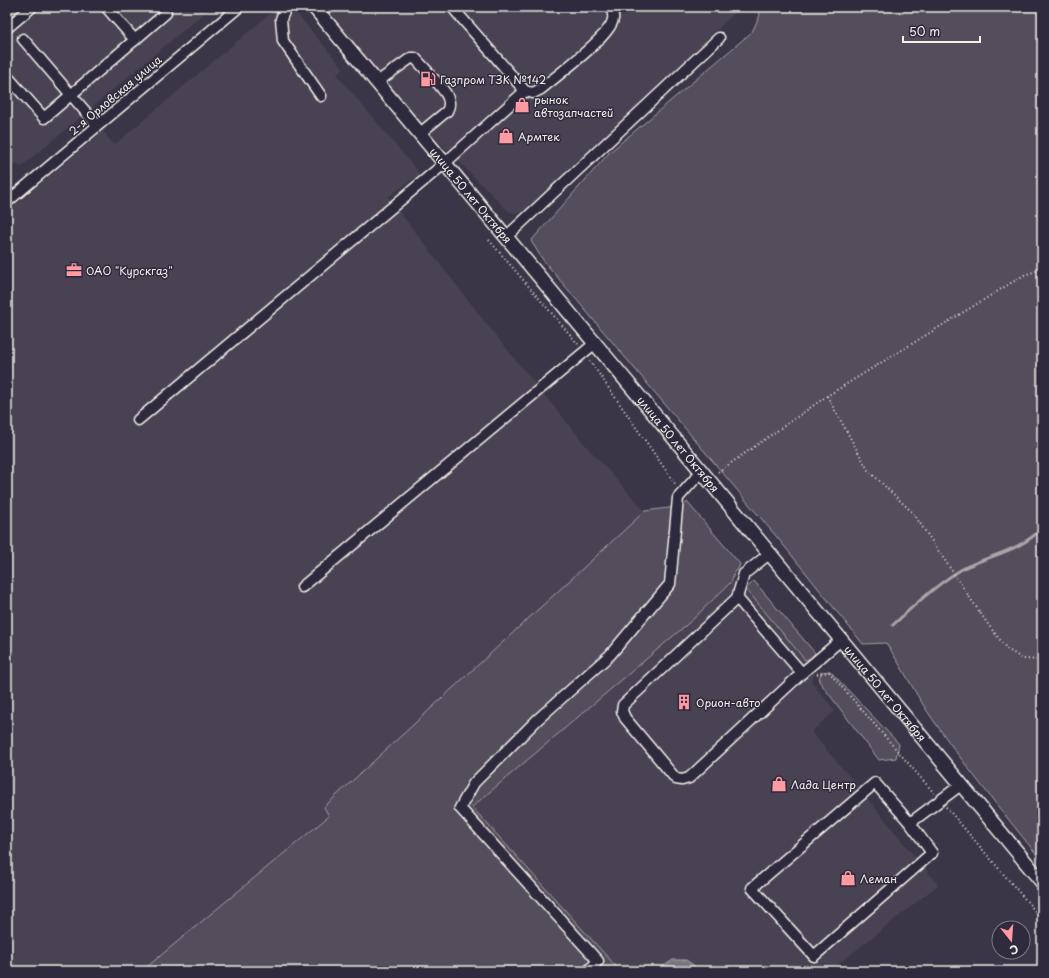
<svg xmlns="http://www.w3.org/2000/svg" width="1049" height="978" font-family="'Playpen Sans',sans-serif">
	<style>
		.built { fill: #484352 }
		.green { fill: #534e5c; stroke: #a4a0a2 }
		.water { fill: #78747b; stroke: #aaa6a7 }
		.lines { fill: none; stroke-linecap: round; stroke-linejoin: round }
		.stream { stroke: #aaa6a7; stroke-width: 3 }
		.minor-casing { stroke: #f4f1e8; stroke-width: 13 }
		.major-casing { stroke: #f4f1e8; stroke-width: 16 }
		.path { stroke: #f4f1e8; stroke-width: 2; stroke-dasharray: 1 3; stroke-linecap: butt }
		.minor { stroke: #2f2a3d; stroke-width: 10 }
		.major { stroke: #2f2a3d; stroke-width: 13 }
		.labels { text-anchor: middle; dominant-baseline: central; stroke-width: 3; stroke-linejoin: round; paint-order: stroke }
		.poi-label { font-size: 11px; fill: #f4f1e8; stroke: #2f2a3d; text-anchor: start }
		.street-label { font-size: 11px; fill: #f4f1e8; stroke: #2f2a3d }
	</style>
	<rect width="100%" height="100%" fill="#3b3647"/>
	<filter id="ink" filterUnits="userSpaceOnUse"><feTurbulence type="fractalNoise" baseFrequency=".025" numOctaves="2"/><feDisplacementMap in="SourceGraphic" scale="8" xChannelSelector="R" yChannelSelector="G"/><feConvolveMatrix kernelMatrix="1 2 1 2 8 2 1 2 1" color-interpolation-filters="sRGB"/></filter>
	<g filter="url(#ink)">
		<!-- built -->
		<g class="built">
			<polygon points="7,7 211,7 21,167 16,163 7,171"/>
			<polygon points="282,7 291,7 343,68 337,75 420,174 388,197 492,331 587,447 645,511 324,807 329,815 142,971 7,971 7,212 103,131 114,145 272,12"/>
			<polygon points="324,7 741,7 525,213 509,212 422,125"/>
			<polygon points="732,581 746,589 816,672 811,681 835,711 811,732 855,783 938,885 830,971 620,971 472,807 691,621"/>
		</g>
		<!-- green -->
		<g class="green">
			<path d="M757,7H1042V861C1005,815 967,769 934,721C916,696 903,668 886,643L863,644L781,542L543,260L531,241L610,152L752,32L760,15Z"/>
			<polygon points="687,502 740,564 738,570 734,572 732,581 691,621 472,807 620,971 142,971 329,816 324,807 645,511 684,506"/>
			<polygon points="754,581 815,653 811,658 805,660 746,589"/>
			<polygon points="830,671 899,744 896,758 879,760 819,681 821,672"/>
		</g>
		<!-- water -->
		<polygon class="water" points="673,960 686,960 702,971 661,971 661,968"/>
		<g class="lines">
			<!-- stream -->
			<path class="stream" d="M893,625C913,606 941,580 966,567C991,555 1022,550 1042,528"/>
			<defs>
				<g id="minor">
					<polyline points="106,7 135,40"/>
					<polyline points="286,7 281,19 283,41 321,96"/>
					<path d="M452,7L525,91L533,93L541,89C555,77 611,36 613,19C614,15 612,10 611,7"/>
					<polyline points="7,28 32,7"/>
					<polyline points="23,39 97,125"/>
					<polyline points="7,76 44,118 166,13"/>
					<polyline points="377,82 411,58 415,58 428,72"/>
					<path d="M419,134L447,111C454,99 442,89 435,80"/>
					<polyline points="7,202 239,7"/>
					<polyline points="506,237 719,38"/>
					<polyline points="138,420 445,163 525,91"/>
					<polyline points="769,554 744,574 737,598 623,705 622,711 625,718 676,779 682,780 689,778 802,673 841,640"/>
					<polyline points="302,587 594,344"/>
					<polyline points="737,598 802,673"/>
					<polyline points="910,823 932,853 814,956 752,888 875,783 910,823 962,784"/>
					<polyline points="588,971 598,961 460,808 474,783 538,719 610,655 670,584 678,498 702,471"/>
				</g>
				<g id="major">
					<path id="s1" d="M314,7C558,298 800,589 1042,882"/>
				</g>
			</defs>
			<!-- minor casing -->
			<use href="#minor" class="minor-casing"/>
			<!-- major casing -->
			<use href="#major" class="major-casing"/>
			<!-- path -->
			<g class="path">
				<polyline points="489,240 578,344"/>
				<polyline points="590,361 676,485"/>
				<polyline points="827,396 868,470 913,513 987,623 1007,649 1023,659 1042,660"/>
				<polyline points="718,472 827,396 1024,275 1042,269"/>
				<polyline points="817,674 829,672 934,793"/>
				<polyline points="946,807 1042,919"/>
			</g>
			<!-- minor -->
			<use href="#minor" class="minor"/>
			<!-- major -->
			<use href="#major" class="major"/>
		</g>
	</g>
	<!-- icons -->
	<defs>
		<symbol id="fuel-bare" viewBox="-9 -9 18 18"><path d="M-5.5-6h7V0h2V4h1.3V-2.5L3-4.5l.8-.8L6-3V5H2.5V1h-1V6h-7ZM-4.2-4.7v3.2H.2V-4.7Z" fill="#ff9aa2" stroke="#2f2a3d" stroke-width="2.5" paint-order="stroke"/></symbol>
		<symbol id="shop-bare" viewBox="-9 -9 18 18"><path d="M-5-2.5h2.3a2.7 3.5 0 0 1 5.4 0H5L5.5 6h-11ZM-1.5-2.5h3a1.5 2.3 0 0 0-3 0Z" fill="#ff9aa2" stroke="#2f2a3d" stroke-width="2.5" paint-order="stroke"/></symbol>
		<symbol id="office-bare" viewBox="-9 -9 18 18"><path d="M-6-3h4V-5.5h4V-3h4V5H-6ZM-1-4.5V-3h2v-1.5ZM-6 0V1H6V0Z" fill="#ff9aa2" stroke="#2f2a3d" stroke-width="2.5" paint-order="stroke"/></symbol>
		<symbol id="building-bare" viewBox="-9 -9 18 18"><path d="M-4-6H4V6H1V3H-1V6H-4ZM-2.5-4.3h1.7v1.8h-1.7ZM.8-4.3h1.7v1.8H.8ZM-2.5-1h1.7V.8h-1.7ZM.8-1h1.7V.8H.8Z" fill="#ff9aa2" stroke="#2f2a3d" stroke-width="2.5" paint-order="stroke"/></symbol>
	</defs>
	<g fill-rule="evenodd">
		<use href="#fuel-bare" x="417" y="68" width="22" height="22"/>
		<use href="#shop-bare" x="511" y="94" width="22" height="22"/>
		<use href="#shop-bare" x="495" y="125" width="22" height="22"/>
		<use href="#office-bare" x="63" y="259" width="22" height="22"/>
		<use href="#building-bare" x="673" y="691" width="22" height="22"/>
		<use href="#shop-bare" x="768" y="773" width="22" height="22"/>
		<use href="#shop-bare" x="837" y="867" width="22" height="22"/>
	</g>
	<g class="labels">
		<!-- poi labels -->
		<g class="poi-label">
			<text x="440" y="79">Газпром ТЗК №142</text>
			<text x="534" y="99">рынок<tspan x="534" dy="13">автозапчастей</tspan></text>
			<text x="518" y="136">Армтек</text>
			<text x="86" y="270">ОАО "Курскгаз"</text>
			<text x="696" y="702">Орион-авто</text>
			<text x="791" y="784">Лада Центр</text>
			<text x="860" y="878">Леман</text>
		</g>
		<!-- street labels -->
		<g class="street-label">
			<text transform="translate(115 95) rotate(-40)">2-я Орловская улица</text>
			<text stroke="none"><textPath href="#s1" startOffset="245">улица 50 лет Октября</textPath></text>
			<text stroke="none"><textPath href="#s1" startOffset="569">улица 50 лет Октября</textPath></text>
			<text stroke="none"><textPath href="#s1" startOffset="893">улица 50 лет Октября</textPath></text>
		</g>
	</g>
	<!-- margin -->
	<rect width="1049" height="978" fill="none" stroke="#2f2a3d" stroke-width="24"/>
	<rect x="12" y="12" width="1025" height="954" fill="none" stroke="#f4f1e8" stroke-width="1.5" filter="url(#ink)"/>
	<!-- north arrow -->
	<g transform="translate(1011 940) rotate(163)"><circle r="19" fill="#2f2a3d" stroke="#7e7a81"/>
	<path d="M0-3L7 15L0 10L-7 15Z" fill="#ff9aa2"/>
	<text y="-6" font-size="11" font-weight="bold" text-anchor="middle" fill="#f4f1e8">С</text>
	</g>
	<!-- scale -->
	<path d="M903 36v6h77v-6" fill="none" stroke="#f4f1e8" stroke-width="2"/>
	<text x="909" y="36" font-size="12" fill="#f4f1e8" stroke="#2f2a3d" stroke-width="3" paint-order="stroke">50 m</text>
</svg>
